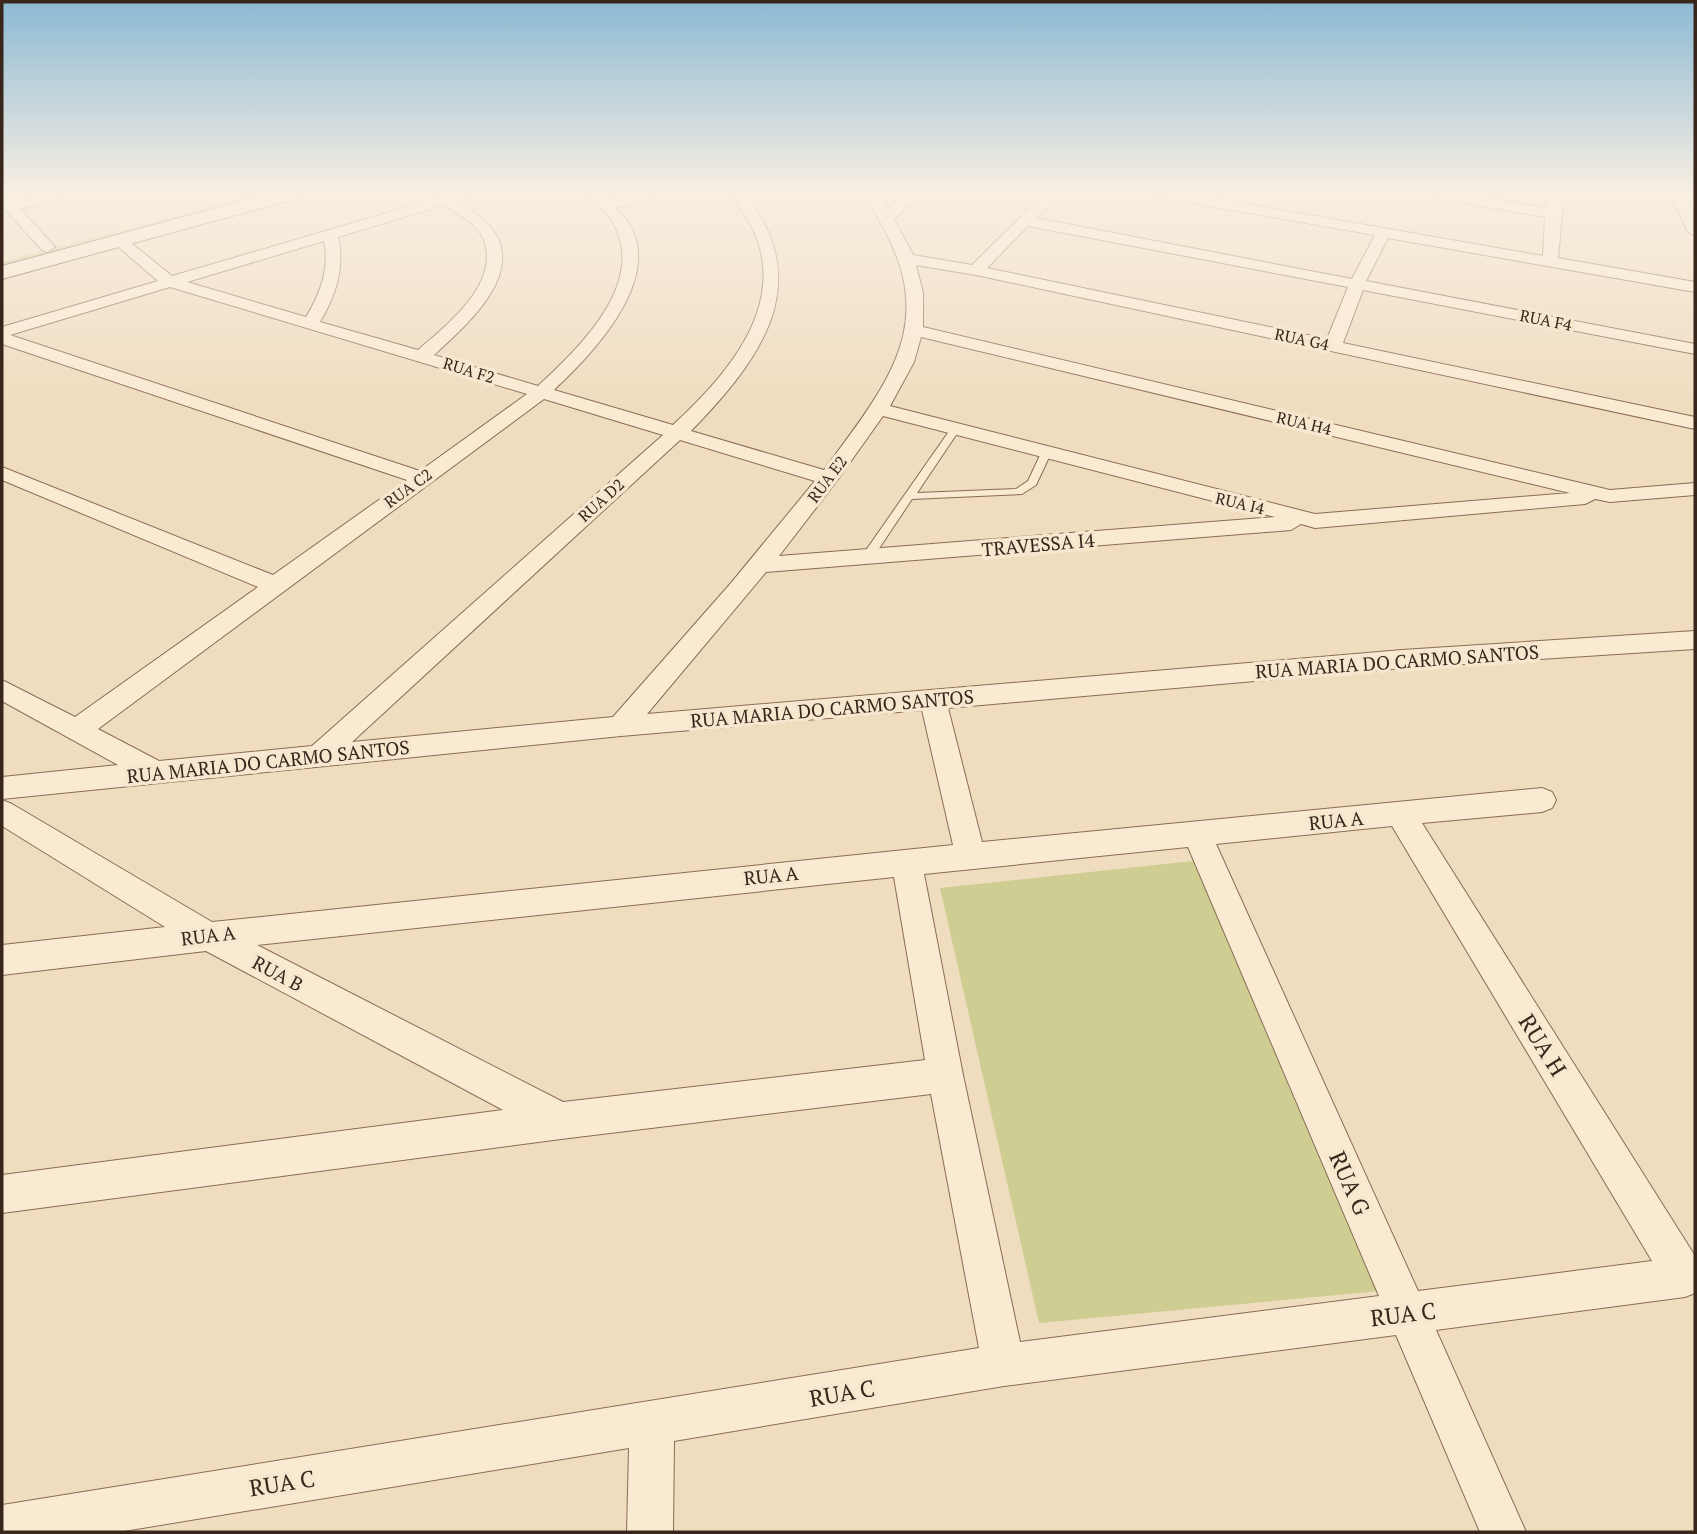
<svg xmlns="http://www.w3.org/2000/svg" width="1697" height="1534" font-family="'PT Serif',serif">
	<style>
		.green { fill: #cece92 }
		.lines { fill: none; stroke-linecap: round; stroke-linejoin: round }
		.lane-casing { stroke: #896c56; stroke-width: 2 }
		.street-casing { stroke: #896c56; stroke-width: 2 }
		.secondary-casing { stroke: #6b4d3a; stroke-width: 2 }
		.lane { fill: #faead2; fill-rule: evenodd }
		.street { fill: #faead2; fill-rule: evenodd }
		.secondary { fill: #faead2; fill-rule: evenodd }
		.labels { text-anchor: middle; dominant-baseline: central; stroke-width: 7; stroke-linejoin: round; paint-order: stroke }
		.far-street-label { font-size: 16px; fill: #38261c; stroke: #f7e7cf }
		.street-label { font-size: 19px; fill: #38261c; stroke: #f7e7cf }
		.near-street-label { font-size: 23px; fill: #38261c; stroke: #f7e7cf }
	</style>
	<rect width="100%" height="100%" fill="#f0dcbf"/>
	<!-- green -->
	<g class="green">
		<polygon points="264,193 282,193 2,269 2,262"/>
		<polygon points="1193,861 1380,1291 1039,1323 940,888"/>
	</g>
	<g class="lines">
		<defs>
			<polygon id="lane" points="952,427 960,429 917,493 1016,489 1028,481 1042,451 1051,453 1036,485 1022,494 912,499 870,562 862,562 862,556"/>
			<g id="street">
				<polygon points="50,193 75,193 20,209 55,247 47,252 42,250 2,206 2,194 14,202"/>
				<path d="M455,193H478L458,201C471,210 486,219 495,233C523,278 463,328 434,355L538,386C579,348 649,282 612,221C605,210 593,203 585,193H600L608,201L642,193H669L616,208C677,265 597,350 554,390L673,425C722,380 784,312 757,239C751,222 740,208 729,193H744C818,284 759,361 691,431L824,470C900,368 945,312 862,193H876L888,209L906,193H922L894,219L913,255L972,265L1045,193H1060L1036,218L1352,279L1375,235L1157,197L1150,193H1183L1543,256L1545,217L1430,197L1423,193H1457L1546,208L1547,193H1561L1562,214L1558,258L1695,282V292L1388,238L1366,281L1695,344V354L1363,290L1343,343L1695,417V429L976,275L916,265L923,293V327L1610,490L1695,483V495L1610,502L1595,499L1585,504L1315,528L1301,524L1291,530L766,572L647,714L1402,650L1695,631V649L1402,668L948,708L982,842L1542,788L1552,792L1556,800L1552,808L1542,812L1422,823L1695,1256V1293L1685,1297L1436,1330L1526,1532H1480L1396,1335L1004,1386L674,1441L673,1532H627L629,1448L118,1532H2V1505L979,1348L931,1094L561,1139L2,1213V1175L503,1110L206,951L2,975V945L165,927L2,826V800L12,804L212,922L953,845L922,710L621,736L2,799V777L118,765L2,701V680L75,717L258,587L2,480V467L273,575L407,480L2,344V327L158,281L115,244L112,241L115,238H125L172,276ZM444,205C457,214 475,222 482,236C504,281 447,325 418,350L320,322C336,295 345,268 338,237ZM1028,226L1348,287L1327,339L987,268ZM324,241C330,269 320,294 306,317L187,282ZM170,287L527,394L420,471L10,335ZM921,337L1570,493L1315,514L890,406L914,362ZM544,399L663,435L312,746L159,761L98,729ZM883,416L1275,517L779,556L836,482ZM680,440L815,481L731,583L613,717L352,742ZM1392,826L1652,1261L1418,1291L1216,844ZM1188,847L1379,1296L1020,1342L963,1075L924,874ZM894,877L925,1060L563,1102L257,945Z"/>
				<polygon points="1670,193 1684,193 1695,217 1695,236 1688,232"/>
			</g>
			<polygon id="secondary" points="272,193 304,193 302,197 2,279 2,266"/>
		</defs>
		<!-- lane casing -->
		<use href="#lane" class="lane-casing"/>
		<!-- street casing -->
		<use href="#street" class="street-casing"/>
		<!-- secondary casing -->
		<use href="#secondary" class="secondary-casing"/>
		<!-- lane -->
		<use href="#lane" class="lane"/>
		<!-- street -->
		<use href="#street" class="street"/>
		<!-- secondary -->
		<use href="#secondary" class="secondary"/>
	</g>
	<!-- sky -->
	<linearGradient id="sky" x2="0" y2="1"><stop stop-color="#8cb9d4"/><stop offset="0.47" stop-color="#f8efe2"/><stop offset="1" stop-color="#f8efe2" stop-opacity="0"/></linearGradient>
	<rect width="1697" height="408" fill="url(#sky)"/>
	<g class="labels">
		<!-- far-street labels -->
		<g class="far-street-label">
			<text transform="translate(1546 320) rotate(11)">RUA F4</text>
			<text transform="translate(1302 339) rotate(12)">RUA G4</text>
			<text transform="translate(469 370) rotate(17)">RUA F2</text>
			<text transform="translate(1304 423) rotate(13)">RUA H4</text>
			<text transform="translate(827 479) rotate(-53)">RUA E2</text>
			<text transform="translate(408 488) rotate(-36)">RUA C2</text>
			<text transform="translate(601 500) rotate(-42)">RUA D2</text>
			<text transform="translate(1240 503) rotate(13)">RUA I4</text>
		</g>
		<!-- street labels -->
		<g class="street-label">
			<text transform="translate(1038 544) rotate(-5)">TRAVESSA I4</text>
			<text transform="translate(1397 661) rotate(-4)">RUA MARIA DO CARMO SANTOS</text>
			<text transform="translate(832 708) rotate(-5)">RUA MARIA DO CARMO SANTOS</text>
			<text transform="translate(268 761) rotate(-6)">RUA MARIA DO CARMO SANTOS</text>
			<text transform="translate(1336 820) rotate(-6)">RUA A</text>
			<text transform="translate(771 875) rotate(-6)">RUA A</text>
			<text transform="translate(208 935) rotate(-7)">RUA A</text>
			<text transform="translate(278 973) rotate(28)">RUA B</text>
		</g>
		<!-- near-street labels -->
		<g class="near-street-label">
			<text transform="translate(1543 1045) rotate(58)">RUA H</text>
			<text transform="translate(1350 1183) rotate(66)">RUA G</text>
			<text transform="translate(1403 1314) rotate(-7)">RUA C</text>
			<text transform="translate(842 1393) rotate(-10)">RUA C</text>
			<text transform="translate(282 1483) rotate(-9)">RUA C</text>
		</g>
	</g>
	<!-- border -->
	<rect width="1697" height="1534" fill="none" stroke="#38261c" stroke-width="7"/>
</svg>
